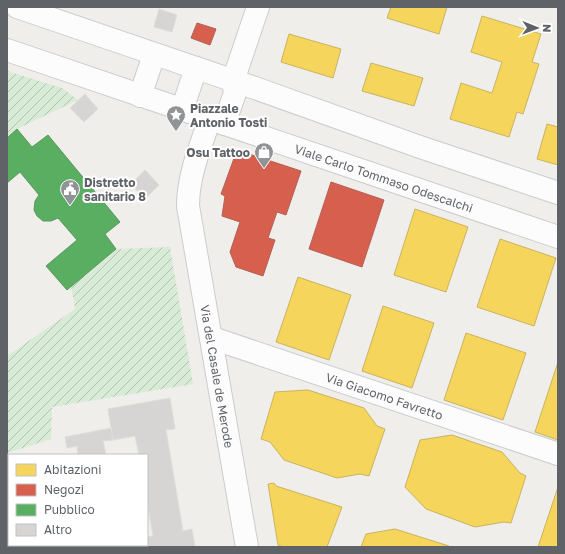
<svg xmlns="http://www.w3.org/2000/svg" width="565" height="554" font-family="'Golos Text',sans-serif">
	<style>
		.grass { fill: url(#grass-tufts) }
		.garden { fill: url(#garden-furrows) }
		.homes { fill: #f6d55c; stroke: #c9b360 }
		.shops { fill: #d6604d; stroke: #b26155 }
		.public { fill: #5aae61; stroke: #5c9863 }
		.building { fill: #d6d5d3; stroke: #deddd9 }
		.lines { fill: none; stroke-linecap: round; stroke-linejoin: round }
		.minor-casing { stroke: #cbcccc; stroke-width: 24 }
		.minor { stroke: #fdfcfc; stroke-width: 22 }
		.labels { text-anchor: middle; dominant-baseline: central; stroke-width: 4; stroke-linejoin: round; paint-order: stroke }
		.poi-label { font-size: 12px; font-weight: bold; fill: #5f6368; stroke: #fff; text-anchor: start }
		.street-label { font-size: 12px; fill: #5f6368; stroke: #fff }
	</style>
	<defs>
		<pattern id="grass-tufts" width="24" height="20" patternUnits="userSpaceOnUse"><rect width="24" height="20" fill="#d8ebd6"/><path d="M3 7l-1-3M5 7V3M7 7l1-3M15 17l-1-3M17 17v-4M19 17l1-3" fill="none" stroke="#b2c2b1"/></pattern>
		<pattern id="garden-furrows" width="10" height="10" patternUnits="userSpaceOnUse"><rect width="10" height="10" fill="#d8ebd6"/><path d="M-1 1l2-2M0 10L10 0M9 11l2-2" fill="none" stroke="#b2c2b1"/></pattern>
	</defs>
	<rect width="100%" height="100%" fill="#efeeea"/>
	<!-- grass -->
	<polygon class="grass" points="7,532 9,532 9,545 122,545 123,547 7,547"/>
	<!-- garden -->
	<g class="garden">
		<polygon points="7,71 62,88 78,100 17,129 7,138"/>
		<polygon points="170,247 193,384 52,407 51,439 7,453 7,356 75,309 71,286 116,249"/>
	</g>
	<!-- homes -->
	<g class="homes">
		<polygon points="391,7 447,7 439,34 387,18"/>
		<polygon points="482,16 541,34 532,62 539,64 523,114 517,112 509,137 450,119 461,83 492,93 502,62 471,52"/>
		<polygon points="289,34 341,49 333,78 281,62"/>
		<polygon points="371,63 423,78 414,106 362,91"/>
		<polygon points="547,124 558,127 558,165 537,159"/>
		<polygon points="415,209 468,227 446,292 394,275"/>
		<polygon points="500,239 556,258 534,326 477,307"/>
		<polygon points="298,277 351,295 329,360 276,342"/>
		<polygon points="383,306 434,323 412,388 362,371"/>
		<polygon points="466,333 526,353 503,420 444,400"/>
		<polygon points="558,362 558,440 535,432"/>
		<polygon points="308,390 364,408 377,426 385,429 369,476 360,474 337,478 284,460 270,442 261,439 275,392"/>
		<polygon points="452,435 502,452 520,473 526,476 511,523 504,522 475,527 426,509 405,487 420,440"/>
		<polygon points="274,483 276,486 342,507 327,547 283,547 278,545 268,484"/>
		<polygon points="558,487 558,547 538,547"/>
		<polygon points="395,529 449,546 450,547 361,547 366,534"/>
	</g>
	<!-- shops -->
	<g class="shops">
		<polygon points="197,23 216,29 210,45 191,38"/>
		<polygon points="237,150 301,171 286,215 277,212 268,238 275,240 263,276 236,267 230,252 240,222 222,216 225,196 221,194"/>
		<polygon points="331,182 384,200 362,267 309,249"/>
	</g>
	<!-- public -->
	<polygon class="public" points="17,129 32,147 48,135 120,222 105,234 116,249 67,290 46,266 77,240 58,218 51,221 43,221 37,216 34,210 35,201 39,195 20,172 7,183 7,138"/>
	<!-- building -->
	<g class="building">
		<polygon points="159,9 177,15 172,32 154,27"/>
		<polygon points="85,94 98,109 84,122 70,108"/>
		<polygon points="145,170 159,185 145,199 131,184"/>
		<polygon points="170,398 175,429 166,430 183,531 192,529 195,547 131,547 131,545 147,545 147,537 153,536 147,502 147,455 139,455 135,436 113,440 108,409"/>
		<polygon points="111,428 113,440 103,441 106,455 78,455 77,446 67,448 65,437"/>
		<polygon points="9,485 9,532 7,532 7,486"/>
	</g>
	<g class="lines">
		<defs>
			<g id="minor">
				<polyline points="17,7 255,88 420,147 558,193"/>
				<path id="s1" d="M7,50L558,237"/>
				<polyline points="140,96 154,55"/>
				<polyline points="182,110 196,68"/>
				<path id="s2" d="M210,119C200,147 188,176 188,206L247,547"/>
				<polyline points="224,124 235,93 233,81 258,7"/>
				<path id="s3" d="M212,338L558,454"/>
			</g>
		</defs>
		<!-- minor casing -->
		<use href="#minor" class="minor-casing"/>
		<!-- minor -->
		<use href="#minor" class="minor"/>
	</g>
	<!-- icons -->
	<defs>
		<symbol id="sight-pin" viewBox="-11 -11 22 30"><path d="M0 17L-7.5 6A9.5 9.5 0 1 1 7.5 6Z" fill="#919496" stroke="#fff"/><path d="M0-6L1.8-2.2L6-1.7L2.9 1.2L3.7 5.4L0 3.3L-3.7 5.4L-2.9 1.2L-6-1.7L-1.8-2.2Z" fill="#fff"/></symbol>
		<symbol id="shop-pin" viewBox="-11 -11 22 30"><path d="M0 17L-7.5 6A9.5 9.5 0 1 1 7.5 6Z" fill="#919496" stroke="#fff"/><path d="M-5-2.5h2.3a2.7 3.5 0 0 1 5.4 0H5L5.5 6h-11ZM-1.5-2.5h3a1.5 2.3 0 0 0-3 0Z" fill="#fff"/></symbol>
		<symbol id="civic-pin" viewBox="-11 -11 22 30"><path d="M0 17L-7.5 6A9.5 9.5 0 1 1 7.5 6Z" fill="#919496" stroke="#fff"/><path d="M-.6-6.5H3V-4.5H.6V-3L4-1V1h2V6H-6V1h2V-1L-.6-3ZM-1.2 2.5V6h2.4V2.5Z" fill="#fff"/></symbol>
	</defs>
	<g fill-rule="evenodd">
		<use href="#sight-pin" x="165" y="104" width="22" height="30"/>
		<use href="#shop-pin" x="253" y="141" width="22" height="30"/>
		<use href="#civic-pin" x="59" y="178" width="22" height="30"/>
	</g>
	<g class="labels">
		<!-- poi labels -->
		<g class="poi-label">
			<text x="190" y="108">Piazzale<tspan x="190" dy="14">Antonio Tosti</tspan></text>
			<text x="250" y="152" text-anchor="end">Osu Tattoo</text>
			<text x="84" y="182">Distretto<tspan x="84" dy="14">sanitario 8</tspan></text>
		</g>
		<!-- street labels -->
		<g class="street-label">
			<text stroke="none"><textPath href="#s1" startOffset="398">Viale Carlo Tommaso Odescalchi</textPath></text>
			<text stroke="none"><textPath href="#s2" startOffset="263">Via del Casale de Merode</textPath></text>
			<text stroke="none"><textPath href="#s3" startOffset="182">Via Giacomo Favretto</textPath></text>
		</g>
	</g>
	<!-- border -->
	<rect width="565" height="554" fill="none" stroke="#5f6368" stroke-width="16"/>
	<!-- legend -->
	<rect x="8" y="454" width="140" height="92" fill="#ffffff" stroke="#bfc1c3"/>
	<rect x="16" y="464" width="20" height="12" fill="#f6d55c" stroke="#bfc1c3"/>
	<text x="44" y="474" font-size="12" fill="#5f6368">Abitazioni</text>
	<rect x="16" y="484" width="20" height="12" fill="#d6604d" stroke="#bfc1c3"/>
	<text x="44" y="494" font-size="12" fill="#5f6368">Negozi</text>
	<rect x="16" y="504" width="20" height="12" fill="#5aae61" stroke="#bfc1c3"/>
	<text x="44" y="514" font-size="12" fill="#5f6368">Pubblico</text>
	<rect x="16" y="524" width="20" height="12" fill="#d6d5d3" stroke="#bfc1c3"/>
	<text x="44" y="534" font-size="12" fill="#5f6368">Altro</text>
	<!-- north arrow -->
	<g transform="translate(537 28) rotate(91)" stroke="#ffffff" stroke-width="3" paint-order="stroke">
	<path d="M0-3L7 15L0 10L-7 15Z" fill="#5f6368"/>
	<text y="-6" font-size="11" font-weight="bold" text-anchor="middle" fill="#5f6368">N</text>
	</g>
</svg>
